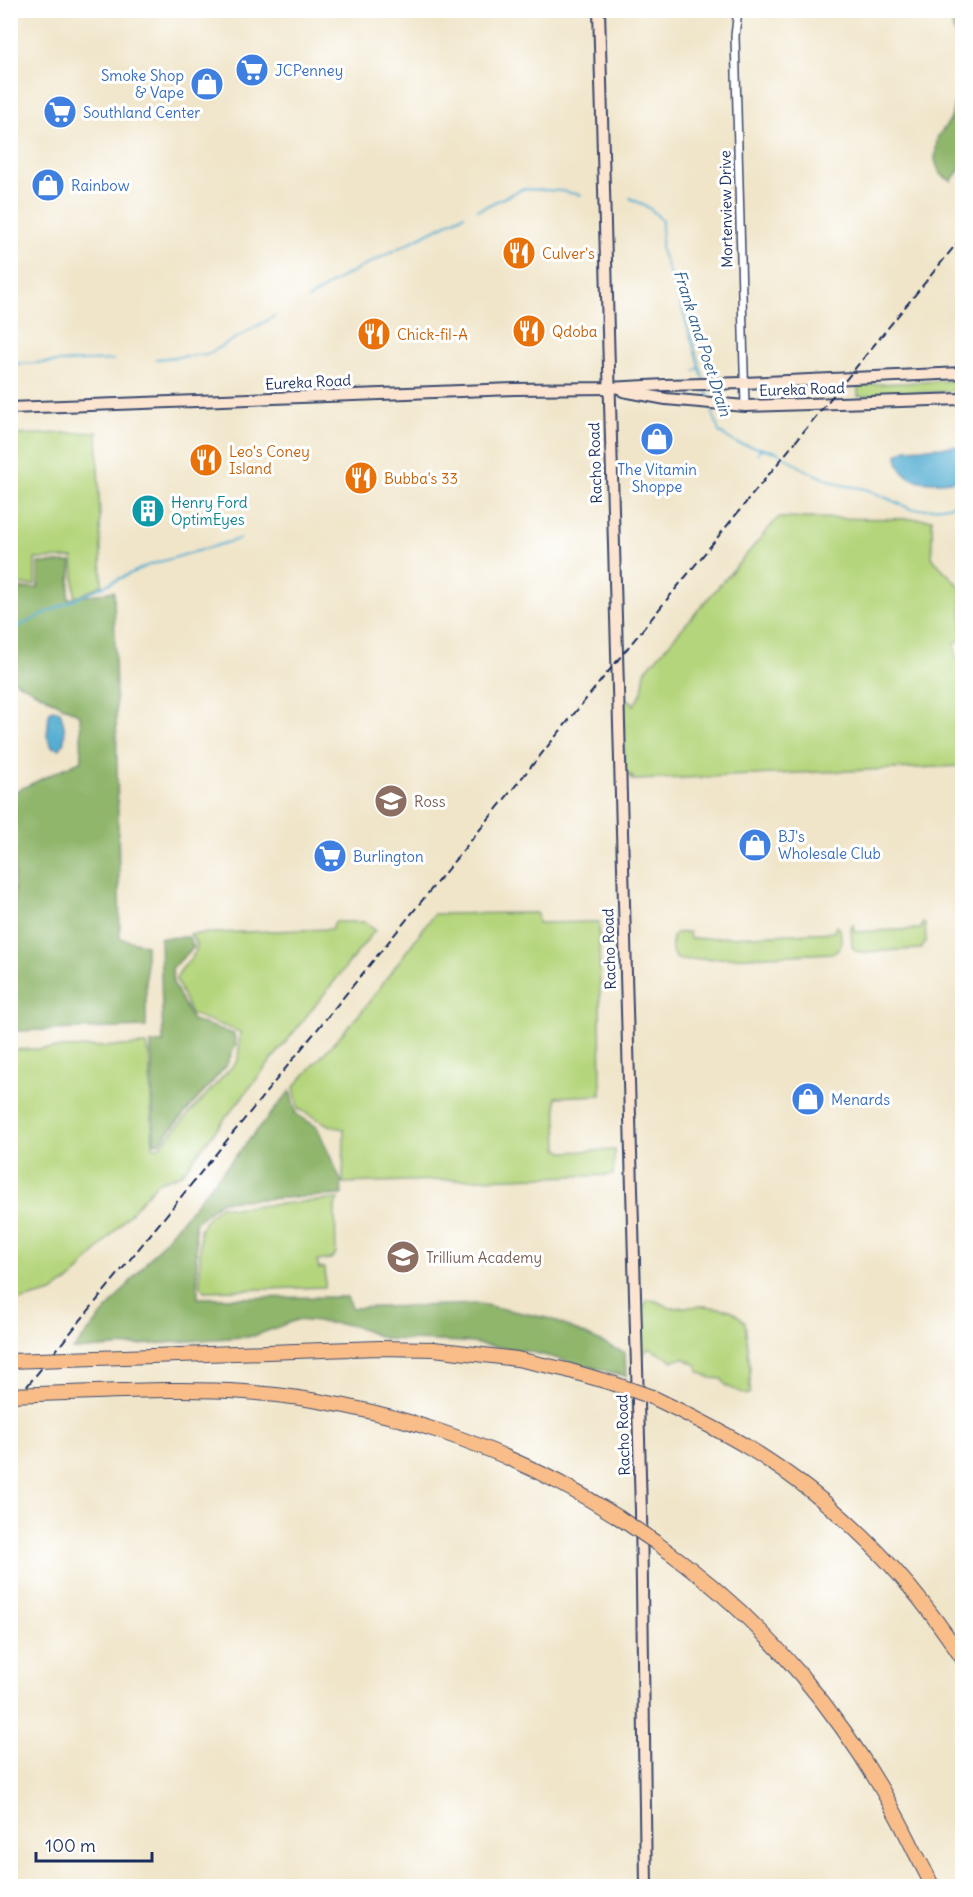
<svg xmlns="http://www.w3.org/2000/svg" width="973" height="1897" font-family="Delius,sans-serif">
	<style>
		.green { fill: #b5d57c; stroke: #68826d; stroke-width: 1.5 }
		.forest { fill: #90b66c; stroke: #567265; stroke-width: 1.5 }
		.water { fill: #53add1; stroke: #376e98; stroke-width: 1.5 }
		.lines { fill: none; stroke-linecap: round; stroke-linejoin: round }
		.stream { stroke: #53add1; stroke-width: 2 }
		.street-casing { stroke: #3b4a6e; stroke-width: 10 }
		.secondary-casing { stroke: #3b4a6e; stroke-width: 14 }
		.highway-casing { stroke: #3b4a6e; stroke-width: 16 }
		.street { stroke: #fff; stroke-width: 7 }
		.secondary { stroke: #fce5d0; stroke-width: 10 }
		.highway { stroke: #f8bd89; stroke-width: 14 }
		.rail { stroke: #1b2f5e; stroke-width: 2; stroke-dasharray: 9 4.5; stroke-linecap: butt }
		.highway-bridge-casing { stroke: #3b4a6e; stroke-width: 16; stroke-linecap: butt }
		.highway-bridge { stroke: #f8bd89; stroke-width: 14 }
		.labels { text-anchor: middle; dominant-baseline: central; stroke-width: 6; stroke-linejoin: round; paint-order: stroke }
		.shop-label { font-size: 15px; fill: #366cbe; stroke: #fff; text-anchor: start }
		.street-label { font-size: 15px; fill: #1b2f5e; stroke: #fff }
		.food-label { font-size: 15px; fill: #c56008; stroke: #fff; text-anchor: start }
		.culture-label { font-size: 15px; fill: #0d838f; stroke: #fff; text-anchor: start }
		.education-label { font-size: 15px; fill: #785e54; stroke: #fff; text-anchor: start }
		.water-label { font-size: 16px; font-style: italic; fill: #31618c; stroke: #fff }
	</style>
	<rect width="100%" height="100%" fill="#fff"/>
	<filter id="ink" filterUnits="userSpaceOnUse"><feTurbulence type="fractalNoise" baseFrequency=".0167" numOctaves="2"/><feDisplacementMap in="SourceGraphic" scale="12" xChannelSelector="R" yChannelSelector="G"/><feConvolveMatrix kernelMatrix="1 2 1 2 8 2 1 2 1" color-interpolation-filters="sRGB"/></filter>
	<filter id="wash" filterUnits="userSpaceOnUse"><feTurbulence type="fractalNoise" baseFrequency=".008" numOctaves="4" result="noise"/><feDisplacementMap in="SourceGraphic" scale="24" xChannelSelector="R" yChannelSelector="G"/><feGaussianBlur stdDeviation="1.35" result="paint"/><feColorMatrix in="noise" values="0 0 0 0 0 0 0 0 0 0 0 0 0 0 0 0 0 1.4 0 .05"/><feComposite in="paint" operator="in"/></filter>
	<g filter="url(#wash)">
		<rect width="100%" height="100%" fill="#f0e5c9"/>
		<!-- green -->
		<g class="green">
			<polygon points="962,380 960,391 858,396 858,385"/>
			<polygon points="97,432 102,585 75,598 73,558 35,559 35,585 11,585 11,435"/>
			<polygon points="778,518 932,519 932,558 961,588 962,636 961,639 955,643 956,656 962,660 962,766 636,780 633,780 632,775 631,775 631,779 625,770 623,712 625,701 630,700 634,705 642,692 645,671"/>
			<path d="M537,913L538,923L599,922L601,1095L556,1097L558,1149L563,1152L615,1150L613,1175L343,1183L344,1129C326,1127 315,1116 298,1109L294,1087L363,1010L434,914Z"/>
			<path d="M335,922H365L375,930L181,1174L157,1183L72,1279L52,1292L11,1303V1050L147,1045L149,1054L153,1147H159L238,1060L240,1032L191,1014L176,979C182,963 195,961 197,945L190,934L331,929Z"/>
			<polygon points="923,922 925,924 926,942 921,949 861,952 856,951 852,947 851,928 853,925 855,932 921,929"/>
			<path d="M836,926L840,929C841,938 844,949 833,953L680,960C670,957 672,946 672,937L676,933L689,932L690,939L834,932Z"/>
			<polygon points="338,1199 335,1206 336,1254 331,1259 317,1261 319,1269 325,1268 325,1287 204,1291 200,1284 200,1229 209,1216 221,1205 233,1208"/>
			<polygon points="647,1300 656,1301 670,1308 705,1306 731,1310 745,1322 750,1369 750,1393 747,1395 726,1386 722,1379 711,1378 699,1372 697,1365 683,1358 673,1361 651,1349 648,1349 641,1355 641,1307 645,1305"/>
		</g>
		<!-- forest -->
		<g class="forest">
			<polygon points="951,11 962,11 962,46 953,30"/>
			<polygon points="962,65 962,167 951,181 940,174 935,160 937,138 951,119"/>
			<polygon points="72,562 68,599 114,591 120,938 146,945 146,1027 14,1031 14,792 82,760 80,715 11,679 11,589 38,588 38,563"/>
			<polygon points="188,937 194,947 172,968 173,983 192,1020 234,1034 236,1044 226,1066 160,1142 154,1143 151,1043 163,1043 160,938"/>
			<polygon points="290,1091 296,1114 317,1127 341,1181 342,1195 221,1201 195,1223 198,1298 347,1297 351,1308 480,1304 551,1319 625,1353 626,1376 527,1351 465,1342 386,1339 351,1325 296,1320 254,1336 73,1350"/>
		</g>
		<!-- water -->
		<g class="water">
			<path d="M962,446V480C939,482 900,490 897,455L906,449Z"/>
			<path d="M53,709L60,711C64,724 68,738 60,749L52,747L47,736L49,713Z"/>
		</g>
		<g class="lines">
			<!-- stream -->
			<g class="stream">
				<polyline points="630,198 649,208 656,214 662,221 661,250 680,302 704,381"/>
				<polyline points="478,210 522,189 561,191 581,195"/>
				<polyline points="308,299 342,277 464,215"/>
				<polyline points="156,359 208,354 275,316"/>
				<polyline points="10,364 113,360"/>
				<polyline points="695,371 700,367"/>
				<polyline points="706,387 709,399"/>
				<polyline points="711,407 719,432 736,443 777,452 807,471 842,485 866,489 911,509 927,509 962,504"/>
				<polyline points="757,454 762,448"/>
				<polyline points="10,631 54,609 149,565 239,539"/>
			</g>
		</g>
	</g>
	<g filter="url(#ink)">
		<g class="lines">
			<defs>
				<polyline id="street" points="738,10 735,36 745,406"/>
				<g id="secondary">
					<polyline points="599,10 641,1510 646,1886"/>
					<polyline points="623,391 666,399 745,406 962,399"/>
					<polyline points="10,408 514,389 608,388 665,385 744,383 962,373"/>
				</g>
				<g id="highway">
					<polyline points="96,1358 379,1348 434,1349 517,1359 567,1370 615,1384"/>
					<path d="M67,1393C126,1391 186,1388 245,1392C378,1402 506,1445 618,1517"/>
					<path d="M652,1397C685,1413 718,1429 749,1448C835,1501 907,1573 962,1658"/>
					<path d="M655,1542C764,1618 851,1722 910,1842C917,1857 926,1871 932,1886"/>
				</g>
			</defs>
			<!-- street casing -->
			<use href="#street" class="street-casing"/>
			<!-- secondary casing -->
			<use href="#secondary" class="secondary-casing"/>
			<!-- highway casing -->
			<use href="#highway" class="highway-casing"/>
			<!-- street -->
			<use href="#street" class="street"/>
			<!-- secondary -->
			<use href="#secondary" class="secondary"/>
			<!-- highway -->
			<use href="#highway" class="highway"/>
			<!-- rail -->
			<polyline class="rail" points="10,1407 962,237"/>
			<defs>
				<g id="highway-bridge">
					<polyline points="10,1361 96,1358"/>
					<polyline points="615,1384 652,1397"/>
					<polyline points="10,1395 67,1393"/>
					<polyline points="618,1517 655,1542"/>
				</g>
			</defs>
			<!-- highway-bridge casing -->
			<use href="#highway-bridge" class="highway-bridge-casing"/>
			<!-- highway-bridge -->
			<use href="#highway-bridge" class="highway-bridge"/>
		</g>
	</g>
	<!-- icons -->
	<defs>
		<symbol id="supermarket-disc" viewBox="-11 -11 22 22"><circle r="9.5" fill="#3f7fe0" stroke="#fff"/><path d="M-6-5.5h2.5l.6 2H6L4.5 2H-2.5L-4.4-4H-6ZM-1.5 3.2a1.3 1.3 0 1 0 .1 0ZM3 3.2a1.3 1.3 0 1 0 .1 0Z" fill="#fff"/></symbol>
		<symbol id="shop-disc" viewBox="-11 -11 22 22"><circle r="9.5" fill="#3f7fe0" stroke="#fff"/><path d="M-5-2.5h2.3a2.7 3.5 0 0 1 5.4 0H5L5.5 6h-11ZM-1.5-2.5h3a1.5 2.3 0 0 0-3 0Z" fill="#fff"/></symbol>
		<symbol id="restaurant-disc" viewBox="-11 -11 22 22"><circle r="9.5" fill="#e8710a" stroke="#fff"/><path d="M-5-6h1v4h1v-4h1v4h1v-4h1v5L-1.5 .5V6h-2V.5L-5-1ZM5-6V6H3V1.5H1.5Q1.5-4 5-6Z" fill="#fff"/></symbol>
		<symbol id="building-disc" viewBox="-11 -11 22 22"><circle r="9.5" fill="#0f9aa8" stroke="#fff"/><path d="M-4-6H4V6H1V3H-1V6H-4ZM-2.5-4.3h1.7v1.8h-1.7ZM.8-4.3h1.7v1.8H.8ZM-2.5-1h1.7V.8h-1.7ZM.8-1h1.7V.8H.8Z" fill="#fff"/></symbol>
		<symbol id="university-disc" viewBox="-11 -11 22 22"><circle r="9.5" fill="#8d6e63" stroke="#fff"/><path d="M0-5L7-2L0 1L-7-2ZM-4 1L0 2.5L4 1V4Q0 6-4 4Z" fill="#fff"/></symbol>
		<symbol id="school-disc" viewBox="-11 -11 22 22"><circle r="9.5" fill="#8d6e63" stroke="#fff"/><path d="M0-5L7-2L0 1L-7-2ZM-4 1L0 2.5L4 1V4Q0 6-4 4Z" fill="#fff"/></symbol>
	</defs>
	<g fill-rule="evenodd">
		<use href="#supermarket-disc" x="233" y="51" width="38" height="38"/>
		<use href="#shop-disc" x="188" y="65" width="38" height="38"/>
		<use href="#supermarket-disc" x="41" y="93" width="38" height="38"/>
		<use href="#shop-disc" x="29" y="166" width="38" height="38"/>
		<use href="#restaurant-disc" x="500" y="234" width="38" height="38"/>
		<use href="#restaurant-disc" x="510" y="312" width="38" height="38"/>
		<use href="#restaurant-disc" x="355" y="315" width="38" height="38"/>
		<use href="#shop-disc" x="638" y="420" width="38" height="38"/>
		<use href="#restaurant-disc" x="187" y="441" width="38" height="38"/>
		<use href="#restaurant-disc" x="342" y="459" width="38" height="38"/>
		<use href="#building-disc" x="129" y="492" width="38" height="38"/>
		<use href="#university-disc" x="372" y="782" width="38" height="38"/>
		<use href="#shop-disc" x="736" y="826" width="38" height="38"/>
		<use href="#supermarket-disc" x="311" y="837" width="38" height="38"/>
		<use href="#shop-disc" x="789" y="1080" width="38" height="38"/>
		<use href="#school-disc" x="384" y="1238" width="38" height="38"/>
	</g>
	<g class="labels">
		<!-- shop labels -->
		<g class="shop-label">
			<text x="275" y="70">JCPenney</text>
			<text x="184" y="75" text-anchor="end">Smoke Shop<tspan x="184" dy="17">&amp; Vape</tspan></text>
			<text x="83" y="112">Southland Center</text>
			<text x="71" y="185">Rainbow</text>
			<text x="657" y="469" text-anchor="middle">The Vitamin<tspan x="657" dy="17">Shoppe</tspan></text>
			<text x="778" y="836">BJ's<tspan x="778" dy="17">Wholesale Club</tspan></text>
			<text x="353" y="856">Burlington</text>
			<text x="831" y="1099">Menards</text>
		</g>
		<!-- street labels -->
		<g class="street-label">
			<text transform="translate(726 209) rotate(-91)">Mortenview Drive</text>
			<text transform="translate(308 382) rotate(-3)">Eureka Road</text>
			<text transform="translate(802 389) rotate(-2)">Eureka Road</text>
			<text transform="translate(595 463) rotate(-92)">Racho Road</text>
			<text transform="translate(609 949) rotate(-92)">Racho Road</text>
			<text transform="translate(623 1435) rotate(-92)">Racho Road</text>
		</g>
		<!-- food labels -->
		<g class="food-label">
			<text x="542" y="253">Culver's</text>
			<text x="552" y="331">Qdoba</text>
			<text x="397" y="334">Chick-fil-A</text>
			<text x="229" y="451">Leo's Coney<tspan x="229" dy="17">Island</tspan></text>
			<text x="384" y="478">Bubba's 33</text>
		</g>
		<!-- culture labels -->
		<g class="culture-label">
			<text x="171" y="502">Henry Ford<tspan x="171" dy="17">OptimEyes</tspan></text>
		</g>
		<!-- education labels -->
		<g class="education-label">
			<text x="414" y="801">Ross</text>
			<text x="426" y="1257">Trillium Academy</text>
		</g>
		<!-- water labels -->
		<g class="water-label">
			<text transform="translate(703 343) rotate(72)">Frank and Poet Drain</text>
		</g>
	</g>
	<!-- margin -->
	<rect width="973" height="1897" fill="none" stroke="#fff" stroke-width="36"/>
	<!-- scale -->
	<path d="M36 1852v9h116v-9" fill="none" stroke="#1b2f5e" stroke-width="3"/>
	<text x="45" y="1852" font-size="18" fill="#1b2f5e" stroke="#ffffff" stroke-width="4.5" paint-order="stroke">100 m</text>
</svg>
